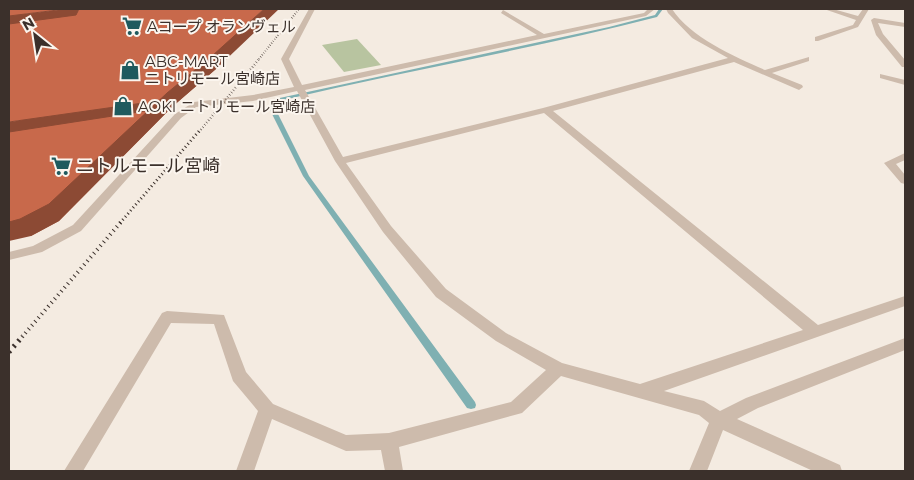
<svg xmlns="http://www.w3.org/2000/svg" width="914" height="480" font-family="Montserrat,'Noto Sans JP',sans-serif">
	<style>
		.green { fill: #b8c4a0 }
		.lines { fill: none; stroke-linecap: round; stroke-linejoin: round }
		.stream { fill: #7fb0b2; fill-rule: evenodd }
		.minor { fill: #cdbbac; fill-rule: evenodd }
		.rail-far4 { stroke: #3b302b; stroke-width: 2; stroke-dasharray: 0.5 2; stroke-linecap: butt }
		.rail-far3 { stroke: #3b302b; stroke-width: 2.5; stroke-dasharray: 0.5 2.5; stroke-linecap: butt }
		.rail-far2 { stroke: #3b302b; stroke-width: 3; stroke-dasharray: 1 3; stroke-linecap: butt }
		.rail-far1 { stroke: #3b302b; stroke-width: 4; stroke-dasharray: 1 4; stroke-linecap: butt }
		.rail { stroke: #3b302b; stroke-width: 5; stroke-dasharray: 2 5; stroke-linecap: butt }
		.wall { fill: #ac5a40 }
		.shaded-wall { fill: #8c4a34 }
		.building { fill: #c8694b; stroke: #8c4a34 }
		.labels { text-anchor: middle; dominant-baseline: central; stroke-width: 4; stroke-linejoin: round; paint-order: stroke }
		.far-poi-label { font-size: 15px; fill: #3b302b; stroke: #fbf5ee; text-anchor: start }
		.poi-label { font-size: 18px; fill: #3b302b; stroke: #fbf5ee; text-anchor: start }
	</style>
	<rect width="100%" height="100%" fill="#f4ebe1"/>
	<!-- green -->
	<polygon class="green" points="357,39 381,65 344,72 322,45"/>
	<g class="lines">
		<!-- stream -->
		<path class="stream" d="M659,9H663L657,17C532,49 405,71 279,101L276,105L277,112L309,176L475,402L476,405L475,408L471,409L467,408L303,176L271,112L270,105L275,99L609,27L655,15Z"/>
		<!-- minor -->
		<g class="minor">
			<path d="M309,9H315L289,59L302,85L537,35L501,13L503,10L544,34L644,13L648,9H655L646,16L305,90L343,157L543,108L728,58L692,38L668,13L666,9H672C690,37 735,57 765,70L809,57V61L772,73L802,85L803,87L799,90L734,62L553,111L818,325L905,296V306L664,391L704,401L720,411L746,398L905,338V350L758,408L737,419L840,465L842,471H813L723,430L707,471H689L709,423L699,415L561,376L522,413L399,447L403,471H385L381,450L346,451L272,419L254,471H236L258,411L233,381L214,324L171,323L83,471H64L162,313L167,311L224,315L246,372L273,404L346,435L389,433L511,402L546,370L496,341L436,297L383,232L335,161L297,91L253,101L196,107L181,118L81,231L42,252L9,260V252L33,246L73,225L175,114L194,102L253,95L294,87L281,59ZM544,113L803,330L640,384L562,363L506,333L446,289L391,226L346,163Z"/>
			<polygon points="824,9 833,9 858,16 863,9 869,9 858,27 818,41 815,41 815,37 853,25 856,20"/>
			<polygon points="874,18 905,23 905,27 878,23 883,34 905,60 905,67 902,67 876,35 871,20"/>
			<polygon points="880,74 905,80 905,85 880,78"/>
			<polygon points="905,153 905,160 896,164 905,175 905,184 901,183 884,163"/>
		</g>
		<!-- rail-far4 -->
		<polyline class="rail-far4" points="259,59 299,9"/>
		<!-- rail-far3 -->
		<polyline class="rail-far3" points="199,132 260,58"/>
		<!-- rail-far2 -->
		<polyline class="rail-far2" points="120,223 200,130"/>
		<!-- rail-far1 -->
		<polyline class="rail-far1" points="22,337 121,222"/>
		<!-- rail -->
		<polyline class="rail" points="9,352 23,336"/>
	</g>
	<!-- wall -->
	<polygon class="wall" points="9,9 216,69 172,107 59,221 31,236"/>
	<!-- shaded-wall -->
	<g class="shaded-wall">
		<polygon points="66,9 79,9 75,20 9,29 9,16"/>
		<polygon points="264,9 279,9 216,69 172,107 59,221 31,236 9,241 9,122 143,103 147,112 167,93"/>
	</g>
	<!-- building -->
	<g class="building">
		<polygon points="9,9 66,9 9,16"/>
		<polygon points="79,9 264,9 212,56 167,93 49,204 20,219 9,222 9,132 145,111 149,107 143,103 9,122 9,24 76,15"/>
	</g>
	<!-- icons -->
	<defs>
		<symbol id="supermarket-bare" viewBox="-9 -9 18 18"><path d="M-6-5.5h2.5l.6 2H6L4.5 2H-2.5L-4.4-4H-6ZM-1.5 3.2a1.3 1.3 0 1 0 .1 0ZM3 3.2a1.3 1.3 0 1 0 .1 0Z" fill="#1f5a5e" stroke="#fbf5ee" stroke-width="2.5" paint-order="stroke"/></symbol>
		<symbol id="shop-bare" viewBox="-9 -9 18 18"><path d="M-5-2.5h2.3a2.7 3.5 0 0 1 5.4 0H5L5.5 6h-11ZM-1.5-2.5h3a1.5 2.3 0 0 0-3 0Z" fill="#1f5a5e" stroke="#fbf5ee" stroke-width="2.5" paint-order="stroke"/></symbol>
	</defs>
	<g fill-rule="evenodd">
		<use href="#supermarket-bare" x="118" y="12" width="28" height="28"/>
		<use href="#shop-bare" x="116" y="56" width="28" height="28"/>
		<use href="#shop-bare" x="109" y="92" width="28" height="28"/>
		<use href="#supermarket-bare" x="47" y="152" width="28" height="28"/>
	</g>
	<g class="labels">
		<!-- far-poi labels -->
		<g class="far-poi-label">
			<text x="147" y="26">Aコープ オランヴェル</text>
			<text x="145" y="61">ABC-MART<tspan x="145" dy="17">ニトリモール宮崎店</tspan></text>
			<text x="138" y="106">AOKI ニトリモール宮崎店</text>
		</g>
		<!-- poi labels -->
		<g class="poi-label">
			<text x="76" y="166">ニトルモール宮崎</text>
		</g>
	</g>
	<!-- border -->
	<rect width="914" height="480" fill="none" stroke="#3b302b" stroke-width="20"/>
	<!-- north arrow -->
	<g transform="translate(35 35) rotate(330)" stroke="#fbf5ee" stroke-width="4" paint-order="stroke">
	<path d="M0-4L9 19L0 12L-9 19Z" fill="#3b302b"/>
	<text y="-8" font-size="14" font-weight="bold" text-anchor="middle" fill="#3b302b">N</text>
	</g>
</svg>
